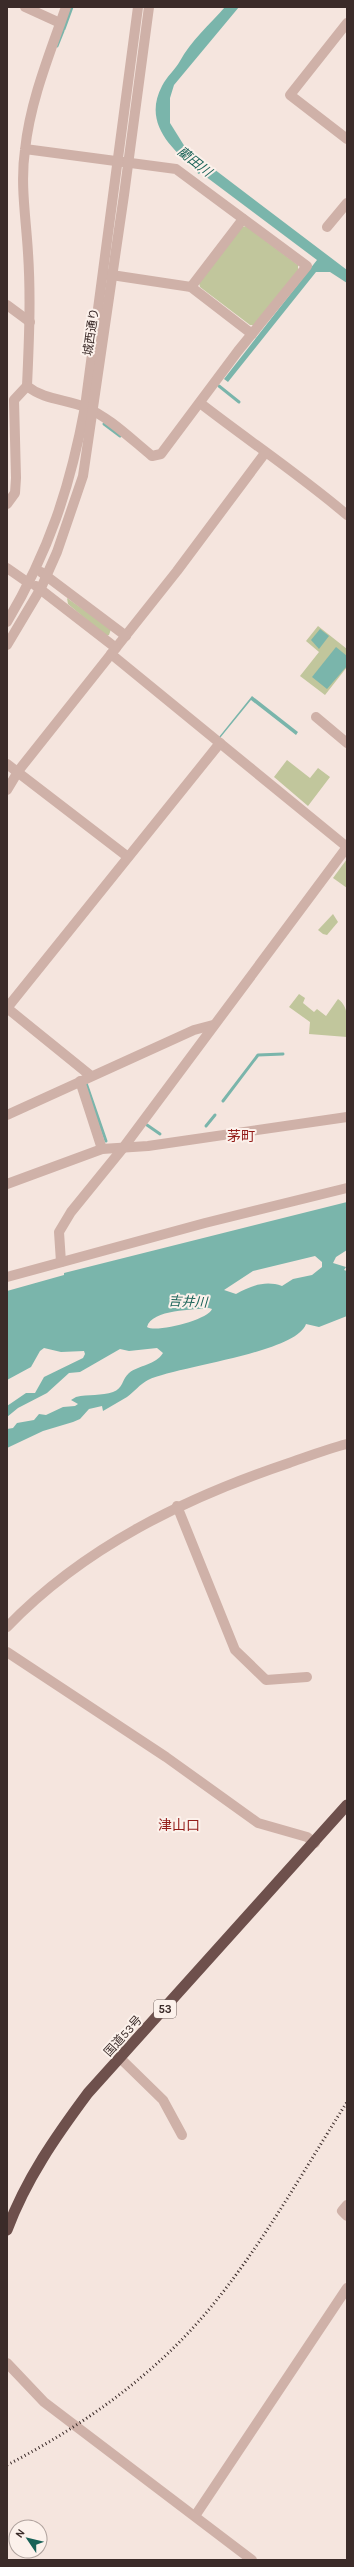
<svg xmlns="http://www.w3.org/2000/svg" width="354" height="2567" font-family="Karla,'Noto Sans JP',sans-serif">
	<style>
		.green { fill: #c1c69c }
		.water { fill: #7ab5ab; fill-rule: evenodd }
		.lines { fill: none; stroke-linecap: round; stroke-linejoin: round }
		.stream { stroke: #7ab5ab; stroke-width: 3 }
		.minor { stroke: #cfb1a8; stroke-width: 10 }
		.tertiary { stroke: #cfb1a8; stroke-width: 10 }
		.trunk { stroke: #6e504c; stroke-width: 11 }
		.rail { stroke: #3b2b29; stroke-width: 3; stroke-dasharray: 1 3; stroke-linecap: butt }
		.labels { text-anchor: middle; stroke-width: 4; stroke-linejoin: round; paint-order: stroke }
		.shield { fill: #fcf1eb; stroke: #756663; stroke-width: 1 }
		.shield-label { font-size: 11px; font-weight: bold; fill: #3b2b29 }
		.street-label { font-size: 12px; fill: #3b2b29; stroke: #fcf1eb }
		.water-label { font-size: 13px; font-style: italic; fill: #196257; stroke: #fcf1eb }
		.quarter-label { font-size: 14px; fill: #931c19; stroke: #fcf1eb }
	</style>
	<rect width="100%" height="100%" fill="#f5e5de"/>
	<g class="green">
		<polygon points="246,226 298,265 298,271 256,325 250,325 200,287 199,283 242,227"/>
		<polygon points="67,598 111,629 109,635 106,636 68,604"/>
		<polygon points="318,626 347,649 347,667 325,695 300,676 319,652 306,641"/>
		<polygon points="287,760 310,778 318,768 330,777 308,806 274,777"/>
		<polygon points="347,859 347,888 333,878"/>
		<polygon points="333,914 338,922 327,935 323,934 318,930"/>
		<path d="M 299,994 L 305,998 L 303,1003 L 314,1012 L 317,1009 L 326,1016 L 338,999 C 350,1007 347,1024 347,1037 L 309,1034 L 310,1022 L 289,1007 Z"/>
	</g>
	<g class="water">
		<path d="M 225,7 L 239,7 L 174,85 L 170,98 L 170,123 L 185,147 L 347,270 L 347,283 L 330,272 L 316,272 L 228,382 L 224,379 L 317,260 L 201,173 L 198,174 L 197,170 C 170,148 143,122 162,86 C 167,76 175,70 180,61 C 190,42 210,24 225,7 Z"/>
		<polygon points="320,629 329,636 319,649 311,640"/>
		<polygon points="336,647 347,656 347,666 327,689 312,677"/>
		<polygon points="252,696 298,732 296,735 251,700 220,738 219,737"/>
		<path d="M 347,1202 L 347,1250 L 336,1257 L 333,1263 L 346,1267 L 344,1270 L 347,1271 L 347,1316 L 319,1327 L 306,1324 C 296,1353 178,1366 148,1380 C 140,1384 134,1392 127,1397 C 119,1402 111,1406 103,1411 L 102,1406 L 89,1409 L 80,1419 L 73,1422 L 43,1431 L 7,1448 L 7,1429 L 13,1428 L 17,1423 L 34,1420 L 39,1414 L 46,1415 L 63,1407 L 75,1406 L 78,1404 L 71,1400 L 76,1397 C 88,1394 102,1396 113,1392 C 123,1389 122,1379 129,1373 C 139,1365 156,1365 163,1353 L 157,1348 L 129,1351 L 120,1349 L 80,1372 L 69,1373 L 47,1393 L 18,1408 L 7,1417 L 7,1406 L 26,1393 L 35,1393 L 44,1377 L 83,1358 L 85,1354 L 84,1351 L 61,1352 L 44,1348 L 40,1351 L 31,1367 L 7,1380 L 7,1291 L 64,1275 L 64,1273 ZM 315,1256 L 322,1262 L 322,1267 L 312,1275 L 293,1279 L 282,1286 C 265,1280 251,1286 236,1294 L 224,1290 L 253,1271 ZM 209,1308 L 212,1309 C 208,1320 156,1333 147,1327 C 152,1309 194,1310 209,1308 Z"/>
	</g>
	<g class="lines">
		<g class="stream">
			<polyline points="64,29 72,7"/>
			<polyline points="57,46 63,31"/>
			<polyline points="219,386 239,402"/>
			<polyline points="104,424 120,436"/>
			<polyline points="86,1083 106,1141"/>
			<polyline points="223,1101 258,1055 283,1054"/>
			<polyline points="147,1125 160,1134"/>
			<polyline points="206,1126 215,1115"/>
		</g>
		<g class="minor">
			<polyline points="25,7 60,23"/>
			<polyline points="347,23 290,95 347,139"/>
			<path d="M 25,149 L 176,169 L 307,266 L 238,351 L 161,454 L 152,456 C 131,439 109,417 85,407 C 65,399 44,400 27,386 C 29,342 31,297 28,253 C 26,218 20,184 25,150 C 30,101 50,53 66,7"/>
			<polyline points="327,227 347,203"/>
			<polyline points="105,274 191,287 252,334"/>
			<polyline points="191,287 243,219"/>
			<path d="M 200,403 C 249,441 300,475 347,515"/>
			<polyline points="7,504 15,493 16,478 14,400 27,386"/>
			<polyline points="7,568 30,584"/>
			<polyline points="111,654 347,847"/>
			<polyline points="316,717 347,743"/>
			<polyline points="7,764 128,857"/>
			<polyline points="7,790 19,770 177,571 265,453"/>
			<polyline points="7,1008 220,743"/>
			<polyline points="7,1008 91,1076"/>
			<polyline points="80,1081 102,1149"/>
			<polyline points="7,1115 194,1030 213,1025"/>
			<polyline points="7,1184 102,1149 148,1146 347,1117"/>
			<polyline points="61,1262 59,1232 71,1212 123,1148 347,847"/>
			<polyline points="7,1277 205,1223 347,1188"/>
			<polyline points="177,1506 235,1650 266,1680 307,1677"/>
			<path d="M 7,1627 C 84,1547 185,1498 289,1463 C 309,1456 327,1449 347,1444"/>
			<polyline points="7,1652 166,1757 258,1823 307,1837 315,1843"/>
			<polyline points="121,2059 163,2100 182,2135"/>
			<polyline points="347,2205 342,2211 347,2216"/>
			<polyline points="7,2363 44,2402 252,2560"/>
			<polyline points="195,2516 347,2288"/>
		</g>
		<g class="tertiary">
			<polyline points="7,305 30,322"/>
			<polyline points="41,572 126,636"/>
			<polyline points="36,586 116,648"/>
			<path d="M 7,622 C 49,551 70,488 85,407 L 138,7"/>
			<polyline points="7,645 41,588 57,552 83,476 124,195 149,7"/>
		</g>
		<path class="trunk" d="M 7,2230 C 26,2179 56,2136 88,2093 L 347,1805"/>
		<path class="rail" d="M 7,2465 C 81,2427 152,2377 206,2313 C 260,2249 302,2173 347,2102"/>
	</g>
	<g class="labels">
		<rect class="shield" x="154" y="2000" width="22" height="18" rx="3"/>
		<g class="shield-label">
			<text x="165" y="2013">53</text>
		</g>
		<g class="street-label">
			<text transform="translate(91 332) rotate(-82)" y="4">城西通り</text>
			<text transform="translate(123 2036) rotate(-48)" y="4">国道53号</text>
		</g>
		<g class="water-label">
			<text transform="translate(195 161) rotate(38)" y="5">藺田川</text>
			<text transform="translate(188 1301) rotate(2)" y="5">吉井川</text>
		</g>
		<g class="quarter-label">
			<text x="241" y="1141">茅町</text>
			<text x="179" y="1830">津山口</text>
		</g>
	</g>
	<rect width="354" height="2567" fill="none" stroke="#3b2b29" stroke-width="16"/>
	<g transform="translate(28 2539) rotate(305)"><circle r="19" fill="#fcf1eb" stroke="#afa29d"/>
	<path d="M0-3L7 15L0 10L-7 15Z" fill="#196257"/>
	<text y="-6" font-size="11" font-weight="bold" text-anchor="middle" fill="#3b2b29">N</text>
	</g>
</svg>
